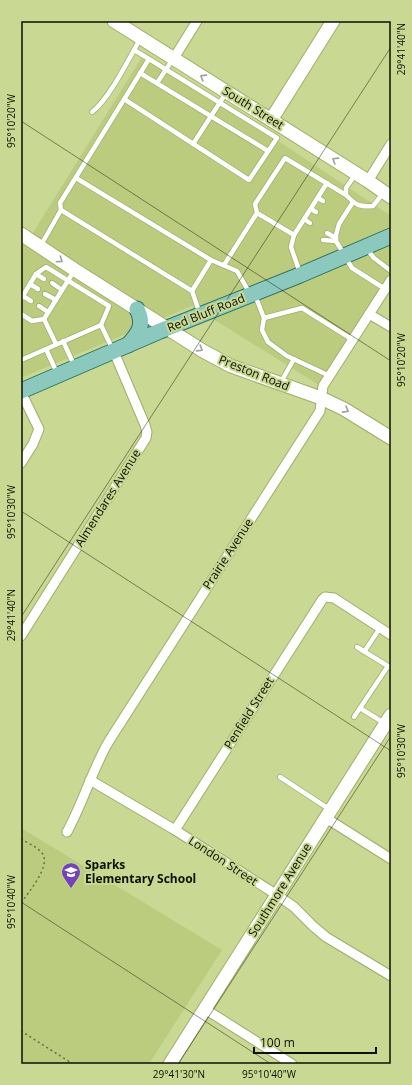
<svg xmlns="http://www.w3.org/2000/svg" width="412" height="1085" font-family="'Open Sans',sans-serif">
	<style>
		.built { fill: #bccc7f }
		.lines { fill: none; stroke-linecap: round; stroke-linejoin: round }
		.lane-casing { stroke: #9fae6a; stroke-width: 6 }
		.street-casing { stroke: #9fae6a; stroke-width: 11 }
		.secondary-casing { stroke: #9fae6a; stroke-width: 15 }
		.primary-casing { stroke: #2c715f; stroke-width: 17 }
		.path { stroke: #646d44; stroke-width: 1.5; stroke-dasharray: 2 3; stroke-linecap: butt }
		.lane { stroke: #fff; stroke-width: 4.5 }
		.street { stroke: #fff; stroke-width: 9 }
		.secondary { stroke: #fff; stroke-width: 13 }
		.primary { stroke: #8bc9be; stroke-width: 15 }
		.oneway { stroke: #9ea099 }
		.ticks { fill: none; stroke: #0d1100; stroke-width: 1; stroke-opacity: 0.45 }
		.labels { text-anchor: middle; stroke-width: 4; stroke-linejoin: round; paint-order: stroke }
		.street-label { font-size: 12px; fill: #0d1100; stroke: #c9d893 }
		.poi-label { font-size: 12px; font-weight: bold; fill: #0d1100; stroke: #c9d893; text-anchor: start }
		.neatline { fill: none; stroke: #0d1100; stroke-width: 1.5 }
		.ticks-label { font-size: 10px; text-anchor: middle; fill: #0d1100 }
	</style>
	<rect width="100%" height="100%" fill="#c9d893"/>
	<g class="built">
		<polygon points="145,52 391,216 391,270 319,385 192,306 21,378 21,242 26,244"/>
		<polygon points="21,828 222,950 149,1064 21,1064"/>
	</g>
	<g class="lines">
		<defs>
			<g id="lane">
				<polyline points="134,50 149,59"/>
				<polyline points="140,73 268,151"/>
				<polyline points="157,83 173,59"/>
				<path d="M 92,112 C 109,99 129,59 140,39"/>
				<polyline points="193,144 226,93"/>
				<path d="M 355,175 L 346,188 L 346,195 C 356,205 358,207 373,206 L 384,192"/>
				<polyline points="76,178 211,260 237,271 249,292"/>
				<polyline points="318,198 323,201"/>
				<polyline points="353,202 339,224 336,235 336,241 352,268 385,289"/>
				<polyline points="311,209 316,212"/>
				<polyline points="61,210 192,291 211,260"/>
				<polyline points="257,213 255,204 285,158 346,195"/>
				<polyline points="304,219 310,223"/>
				<polyline points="327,233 336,238"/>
				<polyline points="294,235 291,247 300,273"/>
				<polyline points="323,240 336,241"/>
				<polyline points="41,245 61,210 60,203 149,59 277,138 249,180 124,99"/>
				<polyline points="367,249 374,258 391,271"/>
				<polyline points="224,265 257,213 294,235 327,183"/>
				<polyline points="36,274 44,279"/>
				<polyline points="52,283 62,290"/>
				<polyline points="30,284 38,289"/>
				<polyline points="192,291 200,314"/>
				<polyline points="45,294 56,300"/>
				<polyline points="255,295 264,318 262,330 268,342 287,356 330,376"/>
				<polyline points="23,296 31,301"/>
				<polyline points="21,299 36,274 46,267 109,306 101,325 112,348"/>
				<polyline points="39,306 48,312"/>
				<polyline points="21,314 32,321 44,319"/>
				<polyline points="264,318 302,308 353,340"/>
				<polyline points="63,341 74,365"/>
				<polyline points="56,344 44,319 74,271"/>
				<polyline points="46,349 57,373"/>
				<polyline points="21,360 101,325"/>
				<polyline points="281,382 294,359"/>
				<polyline points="357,647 391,668"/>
				<polyline points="364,652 380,628"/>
				<polyline points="360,708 384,723"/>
				<polyline points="354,717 388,666"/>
				<polyline points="280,777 329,809"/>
			</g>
			<g id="street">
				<polyline points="174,58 197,21"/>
				<polyline points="368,181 391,144"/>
				<polyline points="369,314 391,327"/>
				<polyline points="21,392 39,429 33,444 21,463"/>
				<polyline points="21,636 146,438 147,432 145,425 114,352"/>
				<polyline points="90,780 175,830 277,895 294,907 313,926 326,937 391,976"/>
				<polyline points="326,818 391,859"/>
				<polyline points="175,830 322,600 325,597 334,598 391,635"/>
				<path d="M 67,832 C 83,803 92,770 109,741 L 320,411 L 323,386 L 391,280"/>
				<polyline points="205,1009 292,1064"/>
			</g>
			<g id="secondary">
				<polyline points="114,21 368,181 391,197"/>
				<polyline points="271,120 333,21"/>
				<polyline points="21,234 75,270 203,351 231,366 321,398 344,409 391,438"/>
				<polyline points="170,1064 391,715"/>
			</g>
			<g id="primary">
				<path d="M 128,345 C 139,333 145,325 137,309"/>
				<polyline points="21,391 160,331 300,275 391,236"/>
			</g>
		</defs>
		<use href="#lane" class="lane-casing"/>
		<use href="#street" class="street-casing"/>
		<use href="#secondary" class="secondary-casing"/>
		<use href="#primary" class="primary-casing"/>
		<g class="path">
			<path d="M 21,839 C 28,843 37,847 42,853 C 52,865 28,893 21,903"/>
			<polyline points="21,1031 73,1064"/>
		</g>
		<use href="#lane" class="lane"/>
		<use href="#street" class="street"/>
		<use href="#secondary" class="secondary"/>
		<use href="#primary" class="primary"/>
	</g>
	<defs><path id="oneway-chevron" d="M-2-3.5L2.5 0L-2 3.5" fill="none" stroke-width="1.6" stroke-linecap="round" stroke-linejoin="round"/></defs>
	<g class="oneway">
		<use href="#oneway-chevron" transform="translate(203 77) rotate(-148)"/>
		<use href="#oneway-chevron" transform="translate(335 160) rotate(-148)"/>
		<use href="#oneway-chevron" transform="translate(60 260) rotate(34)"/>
		<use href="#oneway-chevron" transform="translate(200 349) rotate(32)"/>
		<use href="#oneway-chevron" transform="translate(346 410) rotate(29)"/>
	</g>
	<path class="ticks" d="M 21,121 L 391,361M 21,511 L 391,751M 21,617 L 391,47M 21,902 L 271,1064M 178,1064 L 391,736"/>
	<defs>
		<symbol id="school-pin" viewBox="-11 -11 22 30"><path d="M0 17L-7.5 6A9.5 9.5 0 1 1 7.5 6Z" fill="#7443ba" stroke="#c9d893"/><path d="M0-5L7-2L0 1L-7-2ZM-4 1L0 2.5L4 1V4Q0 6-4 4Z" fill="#fff"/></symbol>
	</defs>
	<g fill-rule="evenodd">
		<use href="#school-pin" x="60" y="861" width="22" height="30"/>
	</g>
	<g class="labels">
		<g class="street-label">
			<text transform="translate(253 108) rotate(32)" y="4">South Street</text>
			<text transform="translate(206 313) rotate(-22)" y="4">Red Bluff Road</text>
			<text transform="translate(254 373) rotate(22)" y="4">Preston Road</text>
			<text transform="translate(108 498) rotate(-58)" y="4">Almendares Avenue</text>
			<text transform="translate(228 554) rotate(-57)" y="4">Prairie Avenue</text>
			<text transform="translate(249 713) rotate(-58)" y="4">Penfield Street</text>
			<text transform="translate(223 861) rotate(33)" y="4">London Street</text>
			<text transform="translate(280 890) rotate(-58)" y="4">Southmore Avenue</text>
		</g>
		<g class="poi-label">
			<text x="85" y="869">Sparks<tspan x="85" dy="14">Elementary School</tspan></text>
		</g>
	</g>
	<rect width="412" height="1085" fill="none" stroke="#c9d893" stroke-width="44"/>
	<path d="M254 1047v6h122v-6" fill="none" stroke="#0d1100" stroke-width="2"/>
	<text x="260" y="1047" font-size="12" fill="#0d1100" stroke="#c9d893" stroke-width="3" paint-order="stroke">100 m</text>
	<rect x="22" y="22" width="368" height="1041" class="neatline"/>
	<g class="ticks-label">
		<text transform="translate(401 49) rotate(-90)" y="4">29°41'40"N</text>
		<text transform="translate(11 121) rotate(-90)" y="4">95°10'20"W</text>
		<text transform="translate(401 360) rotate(-90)" y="4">95°10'20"W</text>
		<text transform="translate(11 512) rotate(-90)" y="4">95°10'30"W</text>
		<text transform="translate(11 615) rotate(-90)" y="4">29°41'40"N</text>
		<text transform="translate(401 751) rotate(-90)" y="4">95°10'30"W</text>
		<text transform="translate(11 902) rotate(-90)" y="4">95°10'40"W</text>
		<text x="179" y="1078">29°41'30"N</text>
		<text x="269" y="1078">95°10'40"W</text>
	</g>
</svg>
